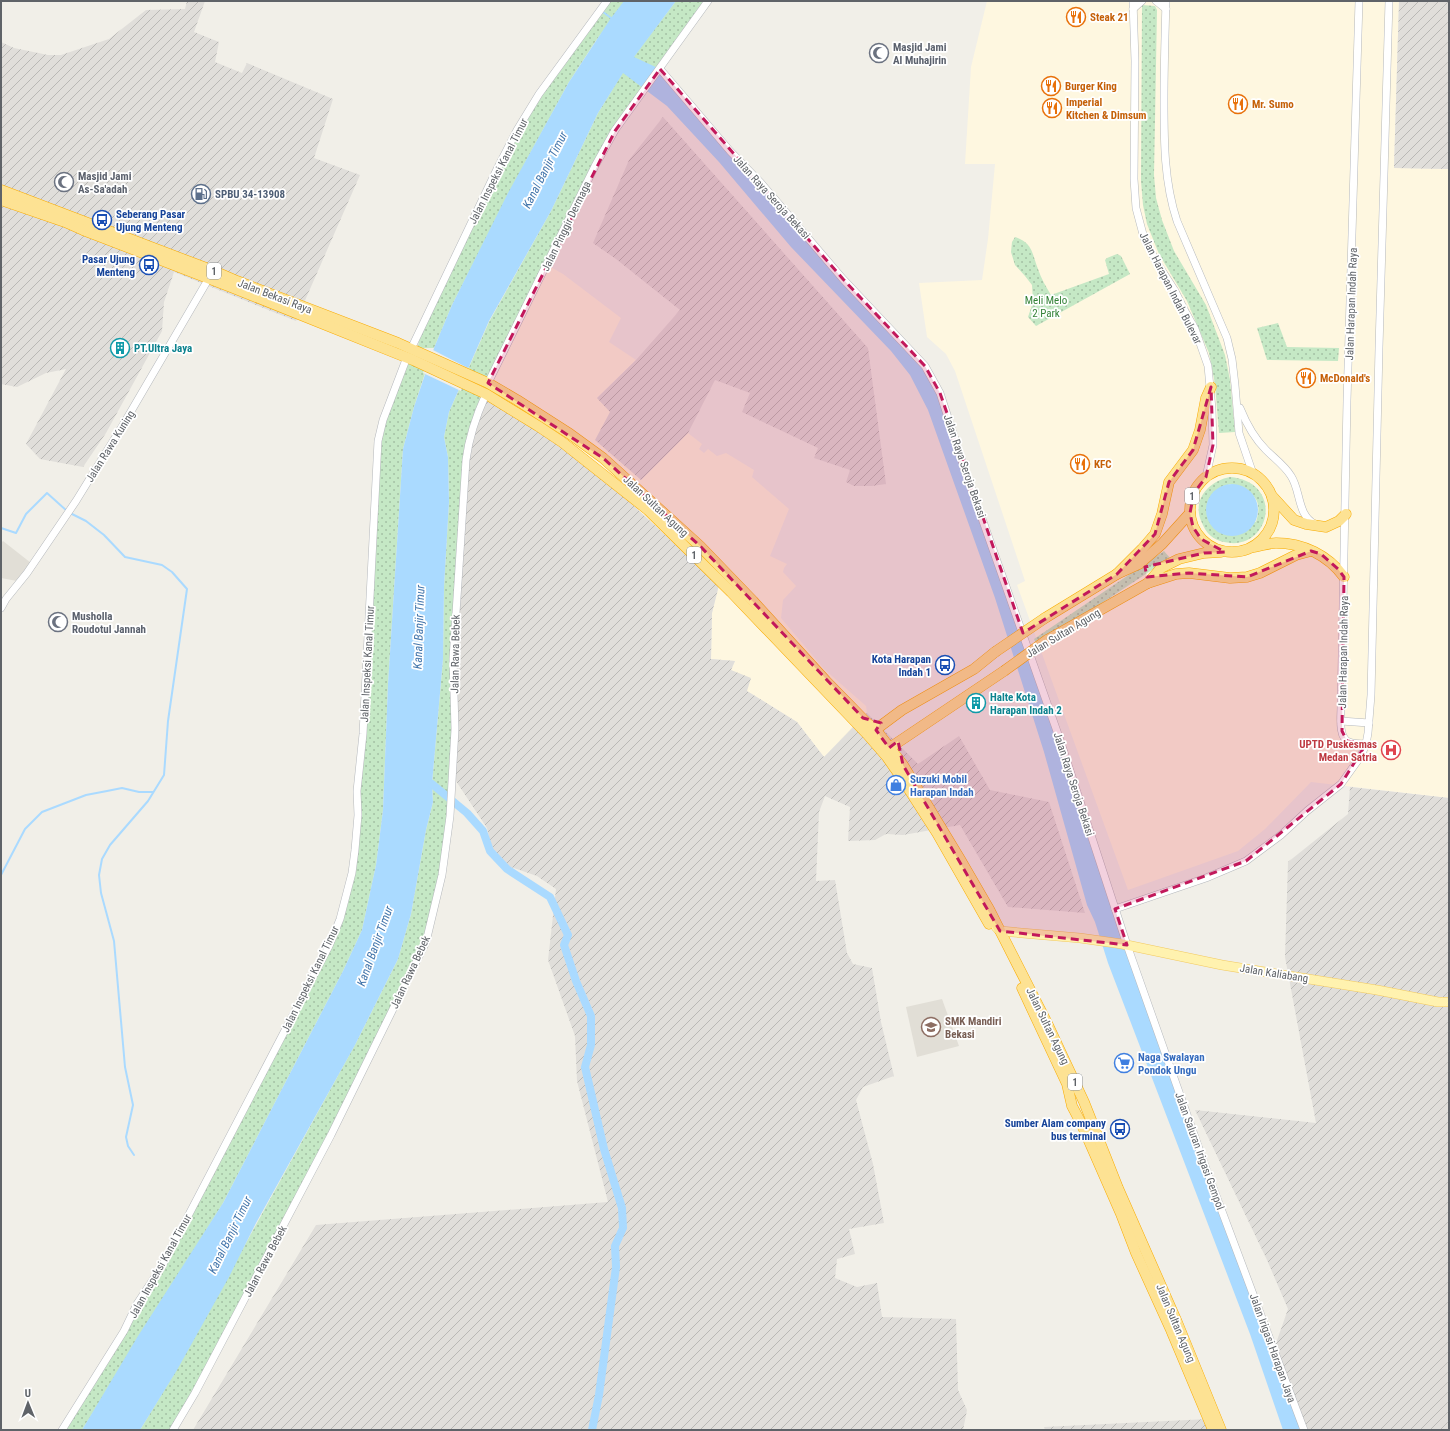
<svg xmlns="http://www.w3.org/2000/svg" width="1450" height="1431" font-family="'Roboto Condensed',sans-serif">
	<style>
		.commercial { fill: #fef7e0 }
		.industrial { fill: url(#industrial-furrows) }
		.education { fill: #e1ded6 }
		.grass { fill: url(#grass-dots); fill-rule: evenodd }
		.water { fill: #aadaff }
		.pier { fill: #f1efe8 }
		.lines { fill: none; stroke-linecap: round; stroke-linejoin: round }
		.stream { stroke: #aadaff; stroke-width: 2 }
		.canal { stroke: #aadaff; stroke-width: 8 }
		.minor-casing { stroke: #b5b8bc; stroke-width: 8 }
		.major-casing { stroke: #f2c960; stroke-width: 10 }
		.highway-casing { stroke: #f9ab00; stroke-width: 11 }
		.minor { stroke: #fff; stroke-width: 7 }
		.major { stroke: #fff2af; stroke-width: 9 }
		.highway { stroke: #fde293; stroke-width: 10 }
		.highway-bridge-casing { stroke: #f9ab00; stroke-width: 11; stroke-linecap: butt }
		.highway-bridge { stroke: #fde293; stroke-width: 10 }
		.marked { fill: #c2185b; fill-opacity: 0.2; stroke: #c2185b; stroke-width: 3; stroke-dasharray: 8 5; stroke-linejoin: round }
		.labels { text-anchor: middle; stroke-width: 3.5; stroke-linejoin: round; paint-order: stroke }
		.shield { fill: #fff; stroke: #8f9295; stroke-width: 1 }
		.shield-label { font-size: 10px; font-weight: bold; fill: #5f6368 }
		.food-label { font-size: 11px; font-weight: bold; fill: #c56008; stroke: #fff; text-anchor: start }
		.worship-label { font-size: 11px; font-weight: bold; fill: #5b616d; stroke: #fff; text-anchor: start }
		.street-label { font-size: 11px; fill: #5f6368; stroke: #fff }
		.service-label { font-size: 11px; font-weight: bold; fill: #4e5e75; stroke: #fff; text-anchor: start }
		.transit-label { font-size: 11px; font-weight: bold; fill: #164399; stroke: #fff; text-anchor: end }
		.park-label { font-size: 11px; fill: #348238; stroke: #fff }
		.culture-label { font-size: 11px; font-weight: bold; fill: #0d838f; stroke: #fff; text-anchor: start }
		.health-label { font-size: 11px; font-weight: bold; fill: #be3a42; stroke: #fff; text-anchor: end }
		.shop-label { font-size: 11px; font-weight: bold; fill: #366cbe; stroke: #fff; text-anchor: start }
		.education-label { font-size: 11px; font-weight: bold; fill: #785e54; stroke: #fff; text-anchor: start }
		.water-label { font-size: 12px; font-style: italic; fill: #4174aa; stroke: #fff }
	</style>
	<defs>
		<pattern id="industrial-furrows" width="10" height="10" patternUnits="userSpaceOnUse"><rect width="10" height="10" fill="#e0deda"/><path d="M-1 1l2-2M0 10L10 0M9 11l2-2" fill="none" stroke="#b9b8b5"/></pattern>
		<pattern id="grass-dots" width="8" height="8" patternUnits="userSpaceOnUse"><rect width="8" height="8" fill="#c5e8c5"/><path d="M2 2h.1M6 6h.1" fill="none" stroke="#a3c0a4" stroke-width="1.8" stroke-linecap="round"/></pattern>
	</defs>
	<rect width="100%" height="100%" fill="#f1efe8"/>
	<g class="commercial">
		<polygon points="987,1 1399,1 1394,168 1449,169 1449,798 1311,782 1265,829 1238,851 1128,890 1017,585 1025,581 955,371 946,354 927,337 919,283 982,280 988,239 995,164 965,164 971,67"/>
		<polygon points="547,265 563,274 621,318 609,342 636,360 597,398 611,412 641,480 688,433 702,444 699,449 704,453 708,449 717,456 726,453 754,470 752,477 789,509 770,556 787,564 784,568 783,572 796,586 783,600 781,618 824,669 866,706 867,713 824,757 797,722 747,691 731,670 735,661 711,659 712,613 719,585 621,494 532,425 486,395 492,374"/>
	</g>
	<g class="industrial">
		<polygon points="187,1 205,1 194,32 219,42 215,62 242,73 247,63 333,99 314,158 360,175 296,321 174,272 164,302 162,331 106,433 83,467 40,459 26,444 66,369 46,373 17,387 1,384 1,42 14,48 48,55 61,55 109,39 146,10 185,9"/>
		<polygon points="1399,1 1449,1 1449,169 1394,168"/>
		<polygon points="663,117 868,348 886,484 872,486 854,486 846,482 850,470 814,458 818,448 742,412 750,393 715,380 688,433 641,480 595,440 610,412 597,398 636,360 680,310 616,259 593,243 629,160"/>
		<polygon points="486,394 532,425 621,494 719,585 712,613 711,659 735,661 731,670 751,678 747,691 797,722 824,757 867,713 918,764 959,736 990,790 1049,802 1085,913 1008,907 960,825 903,835 886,834 875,840 848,841 850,807 825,796 819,812 816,881 835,880 847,953 853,964 872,968 881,1022 894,1076 863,1087 856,1100 873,1164 884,1223 849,1229 855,1254 837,1259 835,1278 857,1287 877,1283 882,1317 956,1319 958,1390 967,1410 963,1430 193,1430 316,1225 608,1202 577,1081 575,1036 548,960 556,889 537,876 494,861 487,828 452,775 453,659 469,440"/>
		<polygon points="1350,787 1449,798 1449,1430 1305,1430 1274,1349 1288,1309 1267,1260 1195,1110 1316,1123 1285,957 1288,862 1348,814"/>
		<polygon points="1208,1419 1213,1430 1045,1430 1044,1427"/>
	</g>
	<g class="education">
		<polygon points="3,541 31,563 17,581 1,578 1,543"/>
		<polygon points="942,999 959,1046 917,1057 906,1007"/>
	</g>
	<g class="grass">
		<polygon points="607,1 625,1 595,42 569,82 527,159 452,305 434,348 418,348 420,331 525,116"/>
		<polygon points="676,1 708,1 620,124 488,383 466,374 489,322 551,211 598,113 628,64"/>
		<polygon points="1142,5 1155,6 1157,10 1154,175 1156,198 1162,220 1174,251 1206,305 1225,355 1230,380 1235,432 1219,433 1215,384 1209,353 1187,301 1159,254 1147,224 1143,205 1141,181"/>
		<path d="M 1015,237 C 1033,243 1032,254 1038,269 C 1041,278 1046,287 1051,295 L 1109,274 L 1105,260 L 1107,258 L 1117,254 L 1121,256 L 1130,274 L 1036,326 L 1028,317 L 1033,302 L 1032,285 L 1025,276 L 1015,265 L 1011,252 L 1012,242 Z"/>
		<polygon points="1278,323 1287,347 1339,348 1338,361 1267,360 1257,328"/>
		<polygon points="407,357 427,367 414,407 403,449 388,684 383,810 376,865 362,930 343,971 223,1203 82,1430 61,1430 162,1266 329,946 354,857 378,441"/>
		<polygon points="462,383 486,394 469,440 453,659 450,816 426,942 385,1026 172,1430 140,1430 174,1374 357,1041 398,959 411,914 426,830 433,802 432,784 443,659 444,587 449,502 448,457 444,437 449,412"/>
		<path d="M 1230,477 C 1286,482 1270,553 1224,542 C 1213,540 1206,533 1202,523 C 1191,500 1209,481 1230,477 ZM 1231,484 C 1251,493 1264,496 1256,522 L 1208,502 C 1213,492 1219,487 1231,484 Z"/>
		<polygon points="1164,551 1170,558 1037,646 1034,639"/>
	</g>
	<g class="water">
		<polygon points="624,1 676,1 634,57 660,69 925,366 940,393 1127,945 1304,1430 1283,1430 1250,1334 1108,963 1095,922 1087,905 1044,752 995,598 928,410 910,375 891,351 791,247 719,162 667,106 623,73 598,113 551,211 489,321 449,412 444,437 448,457 449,502 444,587 443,659 432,784 433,802 426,830 411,914 398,959 355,1045 256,1223 229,1277 177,1370 140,1430 82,1430 138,1336 223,1203 343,971 362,930 376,865 383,810 388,684 403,449 414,407 434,348 452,305 508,193 569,82 611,18"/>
		<circle cx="1232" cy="510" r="26"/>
	</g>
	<polygon class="pier" points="431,349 470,369 461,391 423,373"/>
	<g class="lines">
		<g class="stream">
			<polyline points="603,12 611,18"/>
			<polyline points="70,513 86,521 104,535 125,557 162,565 172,572 187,589 168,721 164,775 148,801 110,845 102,859 99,875 101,893 114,941 125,1067 133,1105 126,1137 128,1146 134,1155"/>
			<polyline points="1,528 16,533 26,514 47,493 67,511"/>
			<polyline points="1,875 25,829 42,812 86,795 107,791 122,788 139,792 153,792"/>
		</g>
		<polyline class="canal" points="432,784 467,813 483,831 490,851 507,869 550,897 568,935 564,945 576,981 591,1016 591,1045 585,1067 604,1149 622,1208 623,1228 615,1246 616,1267 599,1395 592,1430"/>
		<defs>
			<g id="minor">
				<polyline points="1133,1 1135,61 1134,179 1136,208 1144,238 1157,263 1175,291 1186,313 1195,329 1208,366 1212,409 1213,445 1206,477"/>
				<polyline points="1156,1 1166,9"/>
				<path d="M 1166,1 C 1165,34 1164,67 1164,100 C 1164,141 1164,182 1177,221 L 1227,338 L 1232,359 L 1235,385 L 1239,433 L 1253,474"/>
				<path d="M 1359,1 L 1347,401 L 1341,706 C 1341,716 1338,738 1349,742 C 1354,744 1360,744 1366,744"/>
				<polyline points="1133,9 1142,1"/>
				<polyline points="660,69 730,151 761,183 843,279 925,366 940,393 966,473 1059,737 1127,945 1208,1174 1304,1430"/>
				<polyline points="411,349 498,167 517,130 539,94 607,1"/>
				<polyline points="488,383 595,166 615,130 708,1"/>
				<path d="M 1240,408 C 1246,423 1254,438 1266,450 C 1274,458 1285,466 1291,476 C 1301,491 1297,515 1315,524"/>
				<polyline points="1,608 6,599 27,573 76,501 123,425 209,278"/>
				<polyline points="1341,721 1369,723"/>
				<polyline points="1115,909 1206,878 1246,861 1281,835 1307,811 1341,784 1361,756 1366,744 1368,733 1371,695 1379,348 1389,1"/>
				<polyline points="62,1430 124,1331 137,1304 162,1266 329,946 340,919 352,873 355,850 358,815 357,791 363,734 378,441 383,420 407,357"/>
				<path d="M 173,1430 L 195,1393 L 331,1135 L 426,942 L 442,875 L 450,816 L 455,729 L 453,659 L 466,460 C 469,436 476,416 486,394"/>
			</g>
			<polyline id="major" points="996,927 1000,931 1080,938 1122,944 1222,965 1377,990 1438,1002 1449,1002"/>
			<g id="highway">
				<polyline points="1,190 214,271 237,281 398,343 488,383 517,400 570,434 603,458 700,546 753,601 826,681 866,722 876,730 903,765 960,859 989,909 1048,1025 1084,1102 1118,1188 1177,1322 1221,1430"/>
				<polyline points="1,200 65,222 83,230 231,287 413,360 486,394 538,426 562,442 648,510 731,592 867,734 887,757 903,780 937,833 989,924"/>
				<circle cx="1232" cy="510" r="42"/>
				<polyline points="1272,496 1294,520 1306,524 1326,527 1339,521 1346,514"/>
				<path d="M 1254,547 C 1261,546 1269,543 1276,543 C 1303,543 1328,555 1344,577"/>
				<polyline points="1117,574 1142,549 1155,534 1162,514 1169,482 1193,450 1200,430 1206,398 1211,387"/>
				<polyline points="1148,583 1176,574 1189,573 1230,578 1247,577 1260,573 1296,555 1311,551"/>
				<polyline points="1045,618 1117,574 1139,564 1162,544 1190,513"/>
				<polyline points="1047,640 1148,583 1161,568 1179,559 1204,553 1221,552"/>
				<polyline points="871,733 902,710 974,669 995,652"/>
				<polyline points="885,751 1004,671"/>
				<polyline points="1022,988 1067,1084 1072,1106 1082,1125 1121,1214 1136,1253 1171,1330 1213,1430"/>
			</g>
		</defs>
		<use href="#minor" class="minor-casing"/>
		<use href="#major" class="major-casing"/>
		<use href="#highway" class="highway-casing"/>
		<use href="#minor" class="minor"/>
		<use href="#major" class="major"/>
		<use href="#highway" class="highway"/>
		<defs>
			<g id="highway-bridge">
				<polyline points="995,652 1045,618"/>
				<polyline points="1004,671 1047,640"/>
			</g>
		</defs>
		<use href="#highway-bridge" class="highway-bridge-casing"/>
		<use href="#highway-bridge" class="highway-bridge"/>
	</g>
	<path class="marked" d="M 660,69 L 843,279 L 925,366 L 940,393 L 1023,633 L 1117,574 L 1155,534 L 1169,482 L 1193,450 L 1211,387 L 1213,445 L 1206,477 L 1194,493 L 1190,513 L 1193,527 L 1201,539 L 1225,552 L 1204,553 L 1145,567 L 1147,577 L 1189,573 L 1247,577 L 1311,551 L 1321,554 L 1338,569 L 1344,577 L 1342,731 L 1347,741 L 1366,744 L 1341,784 L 1246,861 L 1115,909 L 1127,945 L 1000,931 L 903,765 L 898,741 L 889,748 L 876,730 L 881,723 L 863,718 L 700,546 L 603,458 L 488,383 L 615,131 Z"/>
	<defs>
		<symbol id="restaurant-ring" viewBox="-11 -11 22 22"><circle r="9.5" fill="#fff" stroke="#e8710a" stroke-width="1.5"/><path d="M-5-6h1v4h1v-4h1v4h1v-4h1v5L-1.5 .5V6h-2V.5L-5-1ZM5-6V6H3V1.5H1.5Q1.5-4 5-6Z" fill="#e8710a"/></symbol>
		<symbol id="mosque-ring" viewBox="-11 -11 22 22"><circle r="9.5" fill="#fff" stroke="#6b7280" stroke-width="1.5"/><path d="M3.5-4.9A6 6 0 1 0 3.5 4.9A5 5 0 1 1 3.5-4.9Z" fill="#6b7280"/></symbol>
		<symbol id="fuel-ring" viewBox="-11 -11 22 22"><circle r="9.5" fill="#fff" stroke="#5c6f8a" stroke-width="1.5"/><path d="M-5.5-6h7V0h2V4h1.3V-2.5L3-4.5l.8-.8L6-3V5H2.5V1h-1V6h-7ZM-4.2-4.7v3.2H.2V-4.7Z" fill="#5c6f8a"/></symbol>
		<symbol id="bus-ring" viewBox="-11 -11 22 22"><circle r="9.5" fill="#fff" stroke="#1a4fb4" stroke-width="1.5"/><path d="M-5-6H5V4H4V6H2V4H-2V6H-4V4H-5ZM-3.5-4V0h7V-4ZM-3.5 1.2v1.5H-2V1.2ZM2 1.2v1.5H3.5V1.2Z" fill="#1a4fb4"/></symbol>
		<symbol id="building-ring" viewBox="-11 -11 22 22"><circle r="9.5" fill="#fff" stroke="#0f9aa8" stroke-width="1.5"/><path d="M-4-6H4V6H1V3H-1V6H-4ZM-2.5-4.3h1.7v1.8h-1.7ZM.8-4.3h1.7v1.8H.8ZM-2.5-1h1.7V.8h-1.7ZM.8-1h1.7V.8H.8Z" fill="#0f9aa8"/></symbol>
		<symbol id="hospital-ring" viewBox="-11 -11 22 22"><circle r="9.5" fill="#fff" stroke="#e0444e" stroke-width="1.5"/><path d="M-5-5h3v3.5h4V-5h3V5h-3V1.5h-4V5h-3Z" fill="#e0444e"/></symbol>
		<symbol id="shop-ring" viewBox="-11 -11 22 22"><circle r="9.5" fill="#fff" stroke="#3f7fe0" stroke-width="1.5"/><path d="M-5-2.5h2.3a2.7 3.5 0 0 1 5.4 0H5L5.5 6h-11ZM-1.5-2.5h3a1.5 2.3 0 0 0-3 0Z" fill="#3f7fe0"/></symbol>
		<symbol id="school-ring" viewBox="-11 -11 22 22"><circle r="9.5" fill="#fff" stroke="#8d6e63" stroke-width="1.5"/><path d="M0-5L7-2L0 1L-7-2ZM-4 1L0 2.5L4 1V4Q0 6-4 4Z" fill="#8d6e63"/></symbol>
		<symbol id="supermarket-ring" viewBox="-11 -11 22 22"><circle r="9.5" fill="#fff" stroke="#3f7fe0" stroke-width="1.5"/><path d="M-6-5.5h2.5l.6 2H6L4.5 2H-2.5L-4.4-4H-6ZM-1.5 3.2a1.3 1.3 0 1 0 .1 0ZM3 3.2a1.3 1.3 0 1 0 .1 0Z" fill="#3f7fe0"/></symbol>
	</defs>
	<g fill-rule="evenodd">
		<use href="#restaurant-ring" x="1065" y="6" width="22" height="22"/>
		<use href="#mosque-ring" x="868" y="42" width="22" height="22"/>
		<use href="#restaurant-ring" x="1040" y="75" width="22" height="22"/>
		<use href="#restaurant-ring" x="1227" y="93" width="22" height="22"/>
		<use href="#restaurant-ring" x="1041" y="97" width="22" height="22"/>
		<use href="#mosque-ring" x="53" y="171" width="22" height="22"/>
		<use href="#fuel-ring" x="190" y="183" width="22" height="22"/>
		<use href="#bus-ring" x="91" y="209" width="22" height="22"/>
		<use href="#bus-ring" x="138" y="254" width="22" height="22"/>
		<use href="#building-ring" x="109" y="337" width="22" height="22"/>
		<use href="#restaurant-ring" x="1295" y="367" width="22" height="22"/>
		<use href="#restaurant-ring" x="1069" y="453" width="22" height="22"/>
		<use href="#mosque-ring" x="47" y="611" width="22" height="22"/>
		<use href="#bus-ring" x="934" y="654" width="22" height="22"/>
		<use href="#building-ring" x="965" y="692" width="22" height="22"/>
		<use href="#hospital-ring" x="1380" y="739" width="22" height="22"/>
		<use href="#shop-ring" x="885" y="774" width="22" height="22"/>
		<use href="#school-ring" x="920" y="1016" width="22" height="22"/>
		<use href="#supermarket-ring" x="1113" y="1052" width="22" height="22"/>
		<use href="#bus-ring" x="1109" y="1118" width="22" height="22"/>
	</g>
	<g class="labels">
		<g class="shield">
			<rect x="207" y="263" width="14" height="16" rx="3"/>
			<rect x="1185" y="488" width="14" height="16" rx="3"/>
			<rect x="687" y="547" width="14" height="16" rx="3"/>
			<rect x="1068" y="1074" width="14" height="16" rx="3"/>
		</g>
		<g class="shield-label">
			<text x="214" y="275">1</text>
			<text x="1192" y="500">1</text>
			<text x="694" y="559">1</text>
			<text x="1075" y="1086">1</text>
		</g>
		<g class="food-label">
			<text x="1090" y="21">Steak 21</text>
			<text x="1065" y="90">Burger King</text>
			<text x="1066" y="106">Imperial<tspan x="1066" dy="13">Kitchen &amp; Dimsum</tspan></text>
			<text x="1252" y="108">Mr. Sumo</text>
			<text x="1320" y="382">McDonald's</text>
			<text x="1094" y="468">KFC</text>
		</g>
		<g class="worship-label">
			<text x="893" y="51">Masjid Jami<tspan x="893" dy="13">Al Muhajirin</tspan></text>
			<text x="78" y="180">Masjid Jami<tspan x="78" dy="13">As-Sa'adah</tspan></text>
			<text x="72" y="620">Musholla<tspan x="72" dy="13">Roudotul Jannah</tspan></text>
		</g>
		<g class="street-label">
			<text transform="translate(498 171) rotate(-63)" y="4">Jalan Inspeksi Kanal Timur</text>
			<text transform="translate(772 197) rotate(48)" y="4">Jalan Raya Seroja Bekasi</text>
			<text transform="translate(566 226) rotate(-64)" y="4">Jalan Pinggir Dermaga</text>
			<text transform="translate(1171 288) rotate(63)" y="4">Jalan Harapan Indah Bulevar</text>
			<text transform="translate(275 296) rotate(21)" y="4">Jalan Bekasi Raya</text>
			<text transform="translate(1351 304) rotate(-88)" y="4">Jalan Harapan Indah Raya</text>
			<text transform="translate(110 446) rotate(-58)" y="4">Jalan Rawa Kuning</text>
			<text transform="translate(965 466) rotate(71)" y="4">Jalan Raya Seroja Bekasi</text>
			<text transform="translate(656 506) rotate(43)" y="4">Jalan Sultan Agung</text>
			<text transform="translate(1063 633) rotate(-31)" y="4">Jalan Sultan Agung</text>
			<text transform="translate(1343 652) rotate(-89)" y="4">Jalan Harapan Indah Raya</text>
			<text transform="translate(455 654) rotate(-89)" y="4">Jalan Rawa Bebek</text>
			<text transform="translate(367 664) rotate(-87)" y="4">Jalan Inspeksi Kanal Timur</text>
			<text transform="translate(1074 784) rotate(72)" y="4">Jalan Raya Seroja Bekasi</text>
			<text transform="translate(410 972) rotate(-65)" y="4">Jalan Rawa Bebek</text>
			<text transform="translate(1274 973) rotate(9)" y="4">Jalan Kaliabang</text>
			<text transform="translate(310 979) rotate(-64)" y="4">Jalan Inspeksi Kanal Timur</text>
			<text transform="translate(1048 1026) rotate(64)" y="4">Jalan Sultan Agung</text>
			<text transform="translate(1200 1151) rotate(70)" y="4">Jalan Saluran Irigasi Gempol</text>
			<text transform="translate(265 1261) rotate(-62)" y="4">Jalan Rawa Bebek</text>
			<text transform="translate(160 1266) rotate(-61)" y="4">Jalan Inspeksi Kanal Timur</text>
			<text transform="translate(1176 1323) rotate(67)" y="4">Jalan Sultan Agung</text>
			<text transform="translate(1273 1348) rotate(70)" y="4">Jalan Irigasi Harapan Jaya</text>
		</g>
		<g class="service-label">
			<text x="215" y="198">SPBU 34-13908</text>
		</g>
		<g class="transit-label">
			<text x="116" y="218" text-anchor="start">Seberang Pasar<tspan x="116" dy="13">Ujung Menteng</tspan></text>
			<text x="135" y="263">Pasar Ujung<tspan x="135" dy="13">Menteng</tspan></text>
			<text x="931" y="663">Kota Harapan<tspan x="931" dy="13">Indah 1</tspan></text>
			<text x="1106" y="1127">Sumber Alam company<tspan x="1106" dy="13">bus terminal</tspan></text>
		</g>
		<g class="park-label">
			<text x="1046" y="304">Meli Melo<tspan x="1046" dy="13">2 Park</tspan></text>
		</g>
		<g class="culture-label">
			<text x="134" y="352">PT.Ultra Jaya</text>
			<text x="990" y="701">Halte Kota<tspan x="990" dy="13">Harapan Indah 2</tspan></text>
		</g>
		<g class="health-label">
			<text x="1377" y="748">UPTD Puskesmas<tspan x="1377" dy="13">Medan Satria</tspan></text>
		</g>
		<g class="shop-label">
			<text x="910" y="783">Suzuki Mobil<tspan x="910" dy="13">Harapan Indah</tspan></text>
			<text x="1138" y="1061">Naga Swalayan<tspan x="1138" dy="13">Pondok Ungu</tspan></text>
		</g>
		<g class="education-label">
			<text x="945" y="1025">SMK Mandiri<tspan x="945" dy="13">Bekasi</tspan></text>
		</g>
		<g class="water-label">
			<text transform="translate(545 170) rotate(-63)" y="4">Kanal Banjir Timur</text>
			<text transform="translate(419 627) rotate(-88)" y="4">Kanal Banjir Timur</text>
			<text transform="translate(375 946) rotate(-70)" y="4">Kanal Banjir Timur</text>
			<text transform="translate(230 1235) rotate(-64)" y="4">Kanal Banjir Timur</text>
		</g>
	</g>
	<rect width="1450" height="1431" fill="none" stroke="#5f6368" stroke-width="4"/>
	<g transform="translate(28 1403) rotate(359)" stroke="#ffffff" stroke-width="3" paint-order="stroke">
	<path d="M0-3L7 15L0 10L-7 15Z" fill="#5f6368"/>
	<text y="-6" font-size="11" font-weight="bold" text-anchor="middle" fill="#5f6368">U</text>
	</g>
</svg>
